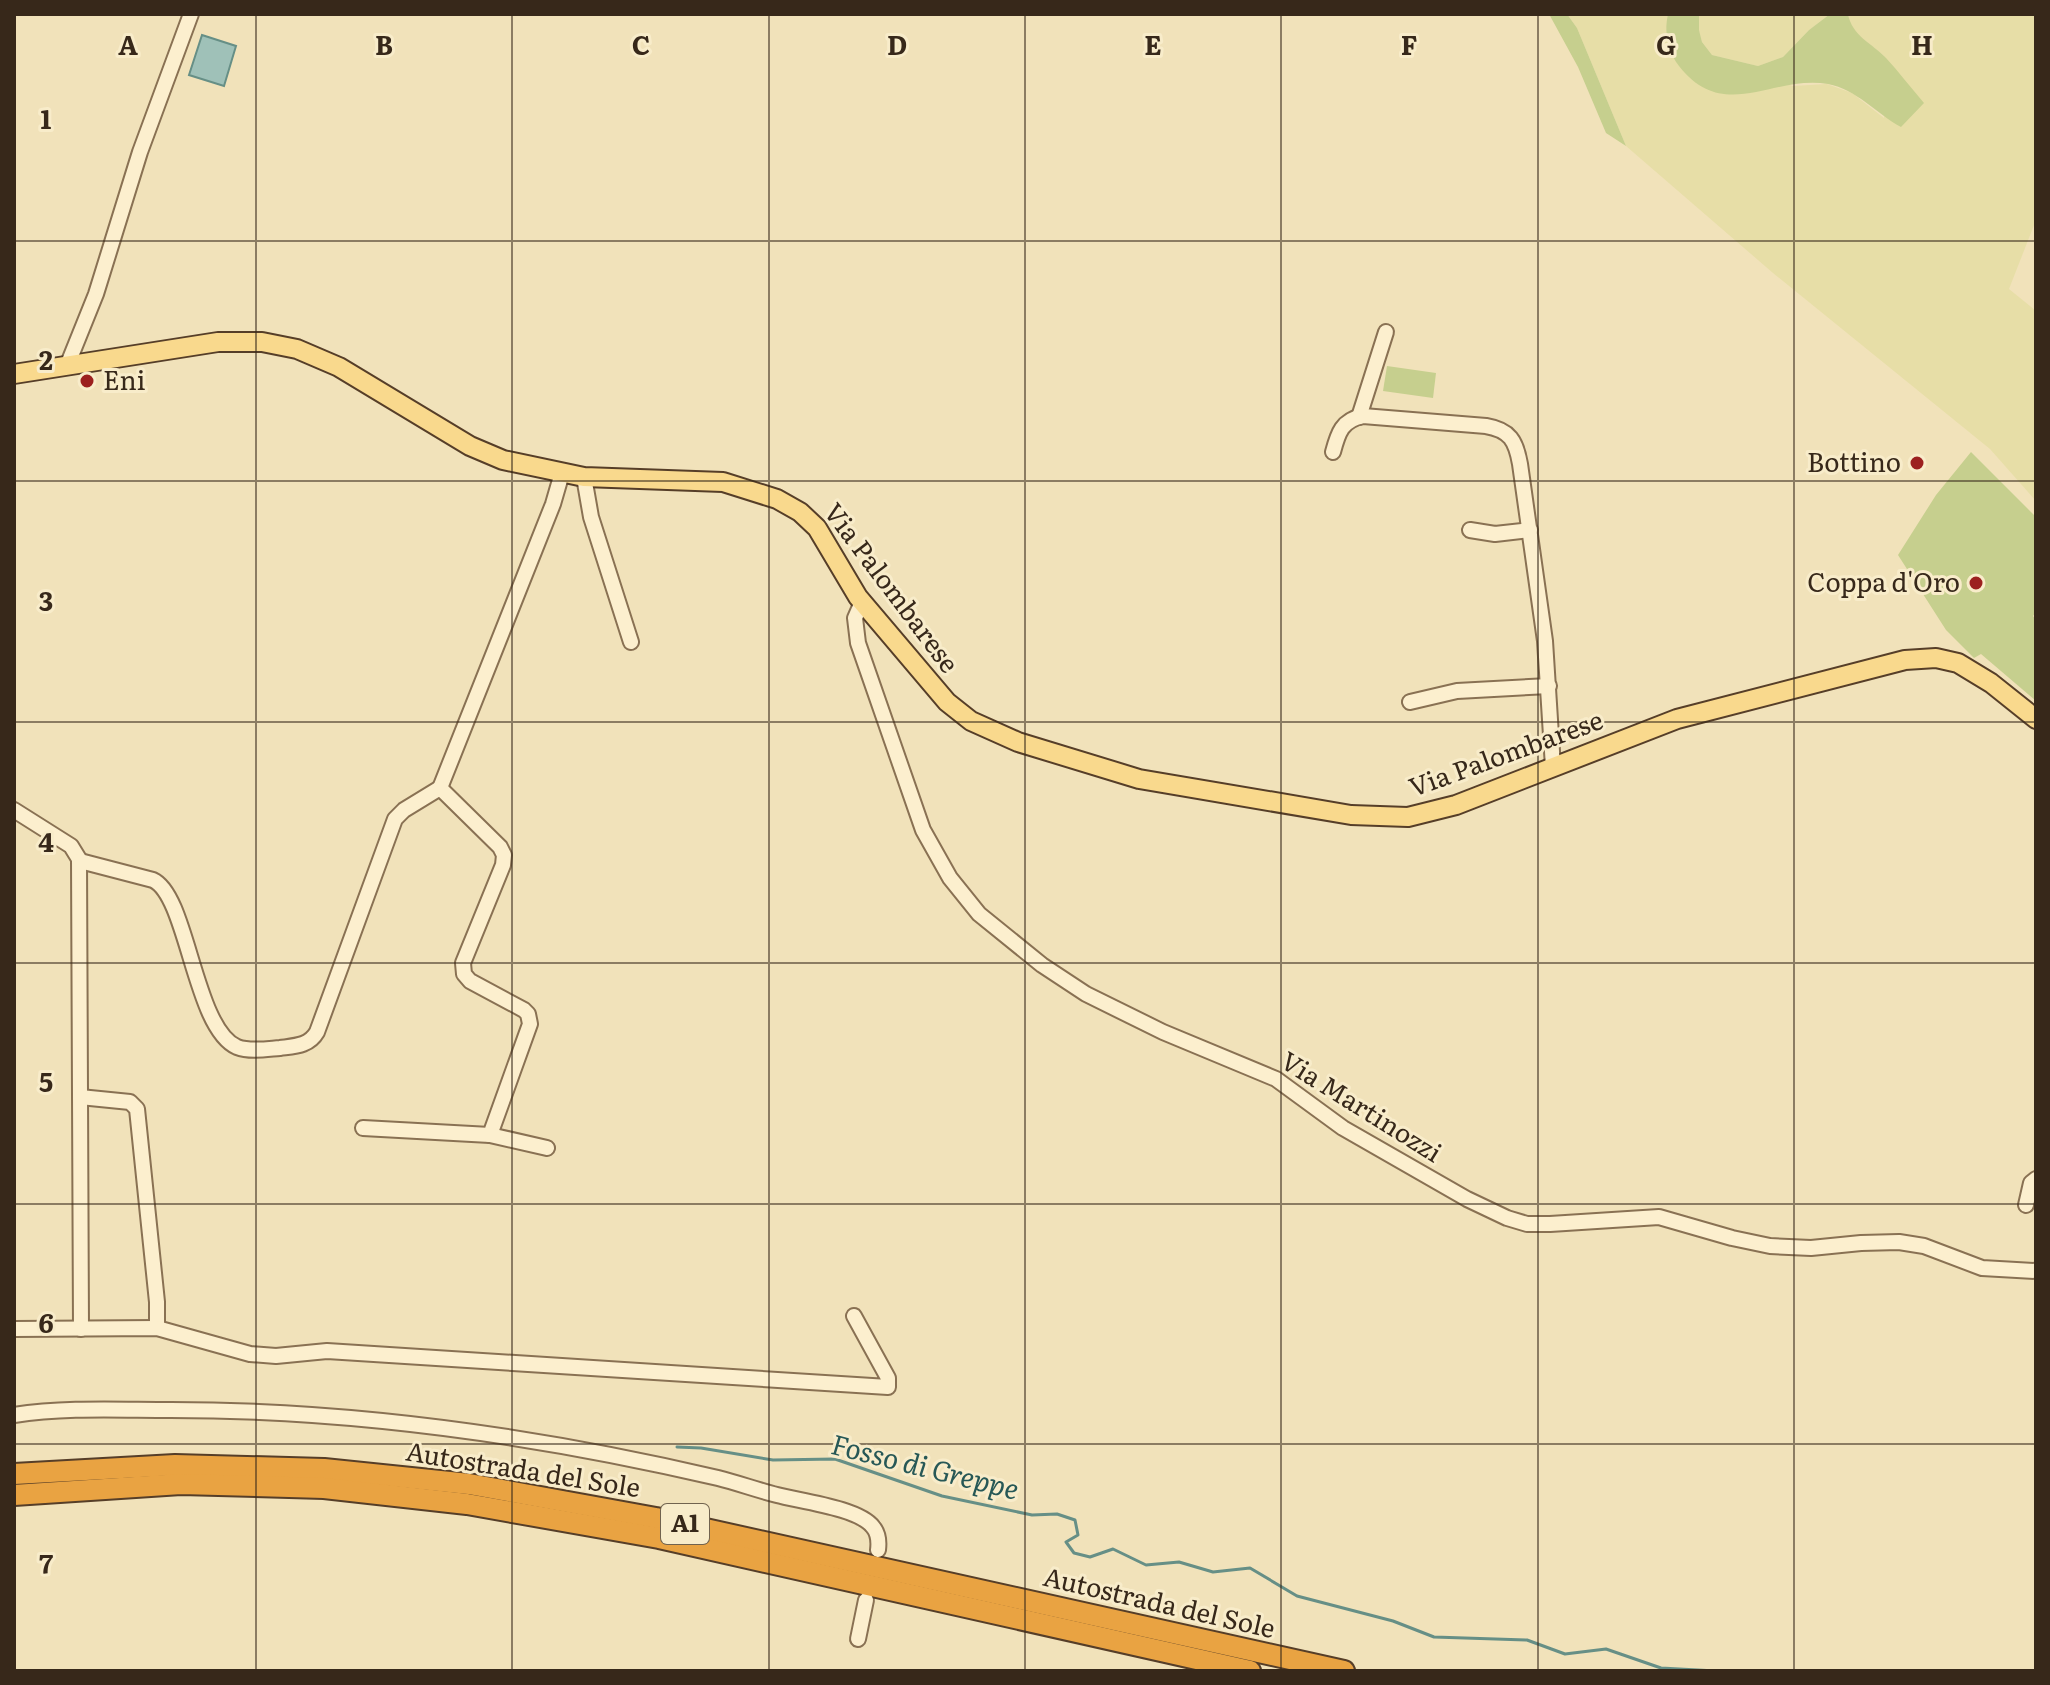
<svg xmlns="http://www.w3.org/2000/svg" width="2050" height="1685" font-family="Literata,serif">
	<style>
		.farmland { fill: #e7dea7 }
		.green { fill: #c6cf8e }
		.water { fill: #9fc1b8; stroke: #668f86; stroke-width: 2 }
		.lines { fill: none; stroke-linecap: round; stroke-linejoin: round }
		.stream { stroke: #668f86; stroke-width: 3 }
		.minor-casing { stroke: #897153; stroke-width: 18 }
		.major-casing { stroke: #563e28; stroke-width: 22 }
		.highway-casing { stroke: #563e28; stroke-width: 24 }
		.minor { stroke: #fcefce; stroke-width: 14 }
		.major { stroke: #f9d98d; stroke-width: 18 }
		.highway { stroke: #e9a342; stroke-width: 20 }
		.grid { fill: none; stroke: #37281a; stroke-width: 2; stroke-opacity: 0.55 }
		.poi-dot { fill: #9c201f; stroke: #f8ecca; stroke-width: 3 }
		.labels { text-anchor: middle; stroke-width: 6; stroke-linejoin: round; paint-order: stroke }
		.shield { fill: #f8ecca; stroke: #71634f; stroke-width: 2 }
		.shield-label { font-size: 24px; font-weight: bold; fill: #37281a }
		.poi-label { font-size: 26px; fill: #37281a; stroke: #f8ecca; text-anchor: end }
		.street-label { font-size: 26px; fill: #37281a; stroke: #f8ecca }
		.water-label { font-size: 28px; font-style: italic; fill: #275856; stroke: #f8ecca }
		.grid-label { font-size: 26px; text-anchor: middle; font-weight: bold; fill: #37281a; stroke: #f8ecca; stroke-width: 6; stroke-linejoin: round; paint-order: stroke }
	</style>
	<rect width="100%" height="100%" fill="#f1e2ba"/>
	<g class="farmland">
		<polygon points="1567,14 1668,14 1666,39 1793,86 1827,84 1852,93 1884,118 1884,56 1855,32 1850,24 1848,14 2036,14 2036,220 2009,289 2036,311 2036,501 1990,449 1773,273 1626,146 1577,28"/>
		<polygon points="1699,14 1830,14 1809,30 1783,57 1758,66 1712,55 1702,42 1699,31"/>
	</g>
	<g class="green">
		<polygon points="1549,14 1567,14 1577,28 1626,146 1606,133 1578,67"/>
		<path d="M 1668,14 L 1699,14 L 1699,30 L 1702,42 L 1712,55 L 1758,66 L 1783,57 L 1809,30 L 1830,14 L 1848,14 C 1852,36 1872,43 1886,58 C 1899,72 1911,88 1924,103 L 1901,127 C 1877,114 1856,89 1828,84 C 1774,74 1724,124 1679,66 C 1667,50 1664,33 1668,14 Z"/>
		<polygon points="1387,366 1436,373 1433,398 1383,391"/>
		<polygon points="1971,452 2036,517 2036,612 2033,616 2036,620 2036,701 1981,654 1974,658 1946,630 1898,555 1936,495"/>
	</g>
	<polygon class="water" points="202,35 236,46 224,86 189,75"/>
	<g class="lines">
		<polyline class="stream" points="677,1447 701,1448 773,1460 835,1459 942,1496 1032,1515 1057,1514 1075,1520 1078,1535 1066,1542 1074,1553 1090,1557 1113,1549 1146,1565 1179,1562 1213,1572 1250,1568 1297,1596 1393,1621 1434,1637 1527,1640 1565,1654 1606,1649 1661,1668 1716,1671"/>
		<defs>
			<g id="minor">
				<polyline points="67,366 96,294 140,152 191,14"/>
				<polyline points="1359,417 1386,332"/>
				<path d="M 1333,452 C 1338,433 1342,420 1363,416 L 1486,426 C 1510,430 1516,441 1520,464 L 1545,641 L 1553,767"/>
				<polyline points="584,477 591,517 631,642"/>
				<polyline points="1470,530 1495,534 1530,530"/>
				<polyline points="862,602 855,618 858,643 923,830 950,878 979,914 1042,965 1086,994 1163,1032 1276,1079 1343,1128 1467,1199 1507,1218 1527,1224 1550,1224 1659,1217 1732,1238 1770,1246 1811,1248 1861,1243 1899,1242 1924,1246 1982,1268 2036,1271"/>
				<polyline points="1410,702 1457,691 1549,686"/>
				<polyline points="440,788 553,504 562,473"/>
				<polyline points="14,810 71,846 79,859 81,1329"/>
				<path d="M 80,861 L 153,880 C 188,896 194,1028 237,1047 C 250,1052 267,1049 280,1048 C 295,1046 309,1046 317,1032 L 395,819 L 404,810 L 440,788 L 500,847 L 504,855 L 503,865 L 463,963 L 464,974 L 470,981 L 524,1010 L 528,1014 L 530,1024 L 490,1135 L 363,1128"/>
				<polyline points="80,1097 130,1102 137,1109 157,1302 157,1328"/>
				<polyline points="490,1135 547,1148"/>
				<polyline points="2026,1205 2031,1183 2036,1179"/>
				<polyline points="14,1329 157,1328 250,1354 276,1356 327,1351 888,1387 888,1378 854,1316"/>
				<path d="M 14,1415 C 66,1407 119,1410 171,1410 C 356,1410 538,1436 718,1478 C 738,1483 757,1490 777,1495 C 799,1501 859,1508 873,1527 C 879,1534 879,1542 878,1550"/>
				<polyline points="858,1639 866,1600"/>
			</g>
			<polyline id="major" points="14,374 218,342 262,342 297,349 339,367 470,446 503,460 584,477 723,482 777,499 800,512 817,528 858,597 947,702 971,721 1018,742 1139,779 1351,815 1408,817 1456,805 1677,719 1905,660 1936,658 1958,663 1991,683 2036,719"/>
			<g id="highway">
				<polyline points="14,1474 175,1465 324,1469 469,1484 656,1518 1344,1671"/>
				<polyline points="14,1495 181,1484 324,1488 467,1504 659,1538 1250,1671"/>
			</g>
		</defs>
		<use href="#minor" class="minor-casing"/>
		<use href="#major" class="major-casing"/>
		<use href="#highway" class="highway-casing"/>
		<use href="#minor" class="minor"/>
		<use href="#major" class="major"/>
		<use href="#highway" class="highway"/>
	</g>
	<path class="grid" d="M 256,14 L 256,1671M 512,14 L 512,1671M 769,14 L 769,1671M 1025,14 L 1025,1671M 1281,14 L 1281,1671M 1538,14 L 1538,1671M 1794,14 L 1794,1671M 14,241 L 2036,241M 14,481 L 2036,481M 14,722 L 2036,722M 14,963 L 2036,963M 14,1204 L 2036,1204M 14,1444 L 2036,1444"/>
	<g class="poi-dot">
		<circle cx="87" cy="381" r="8"/>
		<circle cx="1917" cy="463" r="8"/>
		<circle cx="1976" cy="583" r="8"/>
	</g>
	<g class="labels">
		<rect class="shield" x="661" y="1504" width="48" height="40" rx="6"/>
		<g class="shield-label">
			<text x="685" y="1532">A1</text>
		</g>
		<g class="poi-label">
			<text x="103" y="390" text-anchor="start">Eni</text>
			<text x="1901" y="472">Bottino</text>
			<text x="1960" y="592">Coppa d'Oro</text>
		</g>
		<g class="street-label">
			<text transform="translate(891 588) rotate(53)" y="9">Via Palombarese</text>
			<text transform="translate(1506 754) rotate(-20)" y="9">Via Palombarese</text>
			<text transform="translate(1361 1107) rotate(32)" y="9">Via Martinozzi</text>
			<text transform="translate(523 1470) rotate(9)" y="9">Autostrada del Sole</text>
			<text transform="translate(1159 1603) rotate(13)" y="9">Autostrada del Sole</text>
		</g>
		<g class="water-label">
			<text transform="translate(925 1467) rotate(14)" y="10">Fosso di Greppe</text>
		</g>
	</g>
	<g class="grid-label">
		<text x="128" y="55">A</text>
		<text x="384" y="55">B</text>
		<text x="641" y="55">C</text>
		<text x="897" y="55">D</text>
		<text x="1153" y="55">E</text>
		<text x="1409" y="55">F</text>
		<text x="1666" y="55">G</text>
		<text x="1922" y="55">H</text>
		<text x="46" y="129">1</text>
		<text x="46" y="370">2</text>
		<text x="46" y="611">3</text>
		<text x="46" y="852">4</text>
		<text x="46" y="1092">5</text>
		<text x="46" y="1333">6</text>
		<text x="46" y="1574">7</text>
	</g>
	<rect width="2050" height="1685" fill="none" stroke="#37281a" stroke-width="32"/>
</svg>
